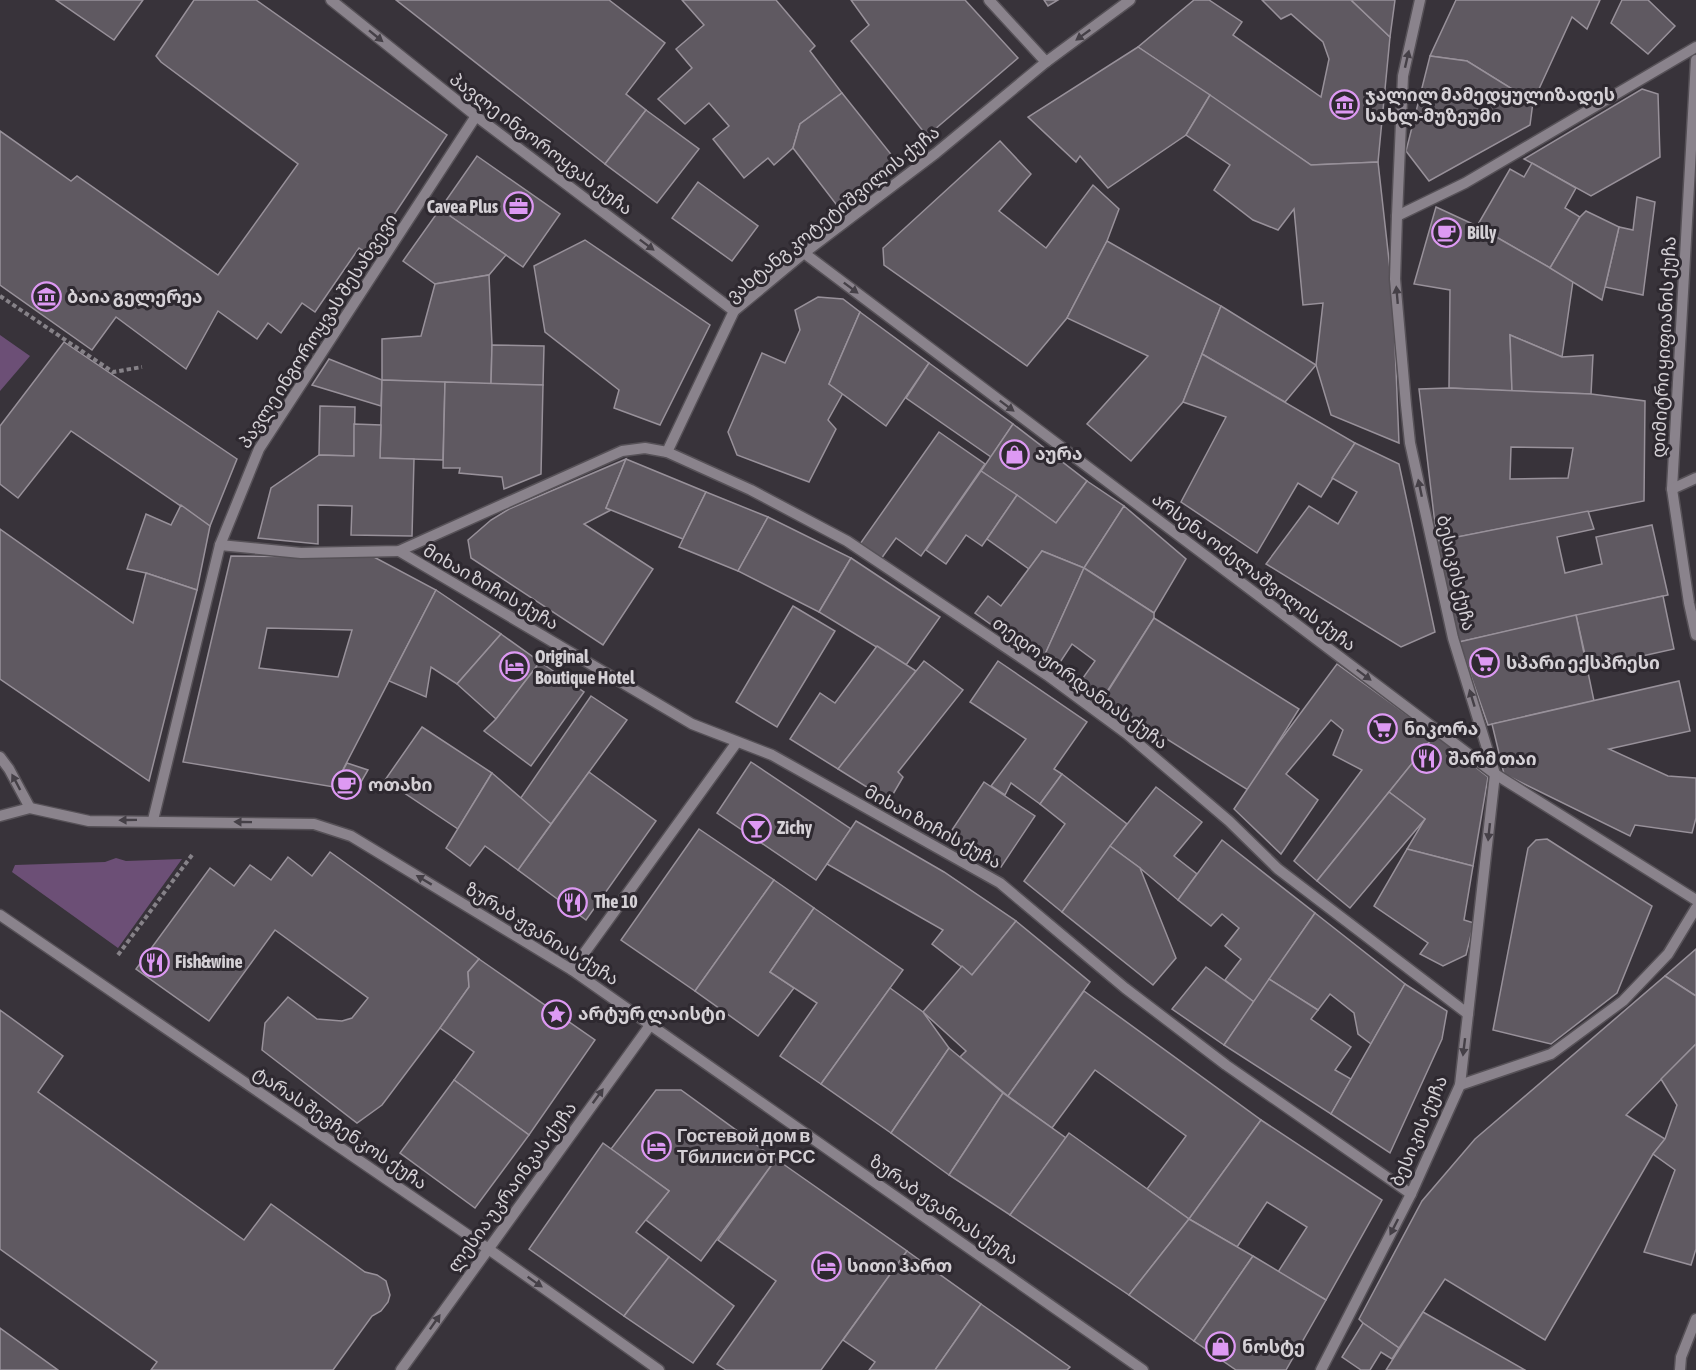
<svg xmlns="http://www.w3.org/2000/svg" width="1696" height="1370" font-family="'Asap Condensed','Noto Sans Georgian',sans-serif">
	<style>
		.green { fill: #6c4f76 }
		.building { fill: #5f5961; stroke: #98919a; stroke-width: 1.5; fill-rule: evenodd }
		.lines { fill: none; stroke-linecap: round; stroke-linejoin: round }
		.minor-casing { stroke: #565157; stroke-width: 13 }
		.path { stroke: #868288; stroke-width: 4; stroke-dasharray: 4.5 3; stroke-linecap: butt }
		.minor { stroke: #8a838c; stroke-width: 10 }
		.oneway { fill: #454047 }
		.labels { text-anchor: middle; stroke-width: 6; stroke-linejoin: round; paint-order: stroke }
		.poi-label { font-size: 18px; font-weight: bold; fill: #d5d1d6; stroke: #2e2930; text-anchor: start }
		.street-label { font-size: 18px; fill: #d5d1d6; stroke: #2e2930 }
	</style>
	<rect width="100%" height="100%" fill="#38333a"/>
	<g class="green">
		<polygon points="0,335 30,356 0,391"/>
		<polygon points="116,858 126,861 182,859 118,948 12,872 15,865 105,862"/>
	</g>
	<g class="building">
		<polygon points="56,0 143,0 114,40"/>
		<polygon points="194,0 256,0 447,135 368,254 359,248 315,312 302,303 281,333 268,323 257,339 218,311 186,369 116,317 92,350 0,285 0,131 71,181 77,176 218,275 298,164 161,62 156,56"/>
		<polygon points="396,0 609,0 665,43 626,94 646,110 605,164"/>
		<polygon points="682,0 776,0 815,46 810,51 842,93 800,124 793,148 774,165 768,158 744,178 713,139 729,126 709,103 685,124 658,99 692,68 676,49 704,25"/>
		<polygon points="851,0 965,0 1018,58 927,136 851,41 869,25"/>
		<polygon points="1044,0 1058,0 1048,6"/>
		<polygon points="1194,0 1209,0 1242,22 1233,35 1321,97 1329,59 1323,42 1291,14 1281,19 1262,0 1351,0 1390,37 1378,162 1311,165 1138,47"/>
		<polygon points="1351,0 1395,0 1390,37"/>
		<polygon points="1456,0 1600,0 1587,29 1572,17 1533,102 1467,61 1430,56"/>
		<polygon points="1622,0 1648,0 1675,26 1648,54 1611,23"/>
		<polygon points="1138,47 1210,95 1186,135 1108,188 1080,156 1076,162 1028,117"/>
		<polygon points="1430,56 1467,61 1533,102 1530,125 1429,181 1406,151"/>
		<polygon points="1642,89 1658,94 1660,157 1591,196 1524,159"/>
		<polygon points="842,93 898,163 839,208 793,148 800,124"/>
		<polygon points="1210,95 1311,165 1378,162 1393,296 1399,443 1331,415 1316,365 1323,303 1303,305 1294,209 1278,230 1253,220 1214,190 1230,165 1186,135"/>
		<polygon points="646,110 699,149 657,203 605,164"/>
		<polygon points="1000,141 1031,174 999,211 1046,248 1093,185 1119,209 1107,241 1067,318 1027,366 884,265 883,248"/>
		<polygon points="477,156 560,214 523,267 440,209"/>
		<polygon points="1532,163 1576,188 1565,208 1580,217 1550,268 1477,226 1510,169 1524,177"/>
		<polygon points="698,182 758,226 732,261 672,218"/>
		<polygon points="1637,197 1655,202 1643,295 1605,287 1619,227 1633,230"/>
		<polygon points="1436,207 1477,226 1573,281 1562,357 1510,335 1512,391 1449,388 1450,290 1414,284"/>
		<polygon points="440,209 506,255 489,275 435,284 403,261"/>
		<polygon points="1586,211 1619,227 1602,300 1550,268 1580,217"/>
		<polygon points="585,240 710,325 660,425 614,408 619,390 545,332 534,266"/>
		<polygon points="1107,241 1221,306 1183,402 1131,461 1087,424 1148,356 1067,318"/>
		<polygon points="489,275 492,345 491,384 382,380 382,339 421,336 435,284"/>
		<polygon points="818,297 843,299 860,312 829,384 843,393 828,420 836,429 809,482 737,455 728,432 762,353 785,363 800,330 795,310"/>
		<polygon points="1221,306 1316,365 1285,402 1202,354"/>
		<polygon points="860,312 929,363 886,426 829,384"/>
		<polygon points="1510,335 1562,357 1593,355 1591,394 1512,391"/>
		<polygon points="64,342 237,459 210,526 71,431 18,498 0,484 0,426"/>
		<polygon points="492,345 544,346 543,385 491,384"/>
		<polygon points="1202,354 1355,443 1321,497 1298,483 1257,553 1181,502 1226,417 1183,402"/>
		<polygon points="329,359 382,380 381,406 312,385"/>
		<polygon points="929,363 1013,424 991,457 906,398"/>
		<polygon points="382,380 445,382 443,460 380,458"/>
		<polygon points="445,382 543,385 541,474 504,489 502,477 459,473 460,468 443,468"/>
		<path d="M 1449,388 L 1591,394 L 1645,401 L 1644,501 L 1437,541 L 1419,389 ZM 1511,447 L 1573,448 L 1568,478 L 1510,479 Z"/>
		<polygon points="320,406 355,407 354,456 319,455"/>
		<polygon points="354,424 381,425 380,458 414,459 412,536 351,535 352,506 318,505 318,544 258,538 271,488 319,455 354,456"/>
		<polygon points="1013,424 1087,481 1056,523 981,471"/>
		<polygon points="939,432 985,464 921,556 896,538 881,559 860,544"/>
		<polygon points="1355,443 1399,464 1435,632 1401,647 1266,564 1309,506 1338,524 1357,492 1332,478"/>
		<polygon points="626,459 606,508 611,510 584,524 653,569 603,645 471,558 468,540 491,520 509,509"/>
		<polygon points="626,459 706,492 683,539 606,508"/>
		<polygon points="981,471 1017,495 982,546 966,535 946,564 926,550"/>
		<polygon points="1087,481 1124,506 1084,568 1042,551 1029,569 987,539 1017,495 1056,523"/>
		<polygon points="706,492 768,517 738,571 679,547"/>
		<polygon points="181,505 210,526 197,590 146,573 127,569 146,514 171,525"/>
		<polygon points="1124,506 1186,559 1154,613 1084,568"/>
		<polygon points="1588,511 1594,529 1557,537 1565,573 1602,564 1596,537 1652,525 1668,595 1459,642 1437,541"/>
		<polygon points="768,517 851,558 819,612 738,571"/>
		<polygon points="0,529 133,623 146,573 197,590 149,781 0,679"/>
		<polygon points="1042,551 1084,568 1042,661 975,613 988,596 1001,606"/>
		<path d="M 231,556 L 374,557 L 436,590 L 334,787 L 183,762 ZM 267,628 L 352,630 L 338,677 L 259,668 Z"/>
		<polygon points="851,558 940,617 906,665 819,612"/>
		<polygon points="1084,568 1154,613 1154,618 1101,701 1078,685 1095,661 1072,644 1055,670 1042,661"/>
		<polygon points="436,590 501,634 457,684 431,667 426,697 389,681"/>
		<polygon points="1663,596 1674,649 1588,668 1576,615"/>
		<polygon points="793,606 835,631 777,727 736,702"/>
		<polygon points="1576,615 1594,701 1488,725 1459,642"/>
		<polygon points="1154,618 1299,709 1248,790 1103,699"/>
		<polygon points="501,634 540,662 496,719 457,684"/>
		<polygon points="877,646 916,671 838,769 790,739 820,693 835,703"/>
		<polygon points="924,661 963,690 898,772 903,777 889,801 838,769"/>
		<polygon points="998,661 1087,722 1054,769 1062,774 1040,804 1011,783 1005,795 991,786 1026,739 970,702"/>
		<polygon points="540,662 584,692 531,766 484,731 496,719"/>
		<polygon points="1337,664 1435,735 1317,881 1294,861 1362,770 1333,755 1343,730 1331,720 1286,774 1318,800 1281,854 1234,809 1277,745"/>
		<polygon points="1679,681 1690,731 1609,749 1668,776 1696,778 1696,818 1692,833 1635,825 1630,836 1504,774 1492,724"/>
		<polygon points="591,696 627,720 551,824 520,799"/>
		<polygon points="422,727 492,773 458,829 385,780"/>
		<polygon points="1435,735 1488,777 1473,866 1407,849 1425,819 1389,792"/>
		<polygon points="751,762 851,829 816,880 717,813"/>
		<polygon points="347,763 368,770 354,794 334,787"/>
		<polygon points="589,772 656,821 586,920 518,870"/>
		<polygon points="492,773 551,824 518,870 485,846 470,866 446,848"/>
		<polygon points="1062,774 1127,824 1062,912 1024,881 1065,824 1040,804"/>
		<polygon points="984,782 1035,816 1001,867 950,833"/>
		<polygon points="1156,787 1202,822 1174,856 1197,874 1178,900 1140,868 1110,846"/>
		<polygon points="1389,792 1425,819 1350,908 1317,881"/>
		<polygon points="856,821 944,872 1016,921 972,975 932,944 943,930 827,864"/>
		<polygon points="699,829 774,880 695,991 621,940"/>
		<polygon points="1547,839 1652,906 1617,993 1551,1044 1493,1030 1528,848 1536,840"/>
		<polygon points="1222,840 1315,913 1254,1002 1225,980 1241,959 1225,946 1239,928 1222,914 1211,926 1178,900"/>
		<polygon points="1110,846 1140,868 1176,958 1153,985 1062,912"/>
		<polygon points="1407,849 1473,866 1464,920 1474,923 1466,955 1443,966 1420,954 1428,943 1374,906"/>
		<polygon points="330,852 479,959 468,972 469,987 440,1028 382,1105 357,1123 262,1050 265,1023 288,997 317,1019 342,1021 352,1018 368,998 275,930 209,1021 136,969 210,868 234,886 250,865 271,880 288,857 312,876"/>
		<polygon points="774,880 814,908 770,972 794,988 758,1036 695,991"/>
		<polygon points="814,908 903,970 821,1084 780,1056 817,1003 770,972"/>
		<polygon points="1315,913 1405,984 1371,1044 1358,1034 1354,1013 1330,994 1318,1010 1269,979"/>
		<polygon points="1016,921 1090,982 1008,1096 960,1057 966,1051 923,1012 962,966 972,975"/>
		<polygon points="1696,949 1696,996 1665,976"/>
		<polygon points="479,959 595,1040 529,1135 454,1080 474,1052 440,1028 469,987 468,972"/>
		<polygon points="1206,967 1254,1002 1224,1045 1172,1009"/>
		<polygon points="1665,976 1696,996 1696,1044 1626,1115 1665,1139 1653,1154 1545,1340 1445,1279 1399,1348 1363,1323 1359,1319 1422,1201 1475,1139"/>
		<polygon points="1269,979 1318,1010 1311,1019 1351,1047 1335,1070 1351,1079 1331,1114 1224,1045"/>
		<polygon points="1405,984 1447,1011 1442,1039 1390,1153 1331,1114"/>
		<polygon points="890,988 923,1012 949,1048 891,1133 821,1084"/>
		<polygon points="1084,991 1261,1120 1189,1219 1147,1189 1186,1136 1095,1070 1052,1128 1008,1096"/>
		<polygon points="0,1010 63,1056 38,1092 244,1240 271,1204 365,1272 377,1275 386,1281 390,1295 388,1302 381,1311 372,1316 333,1370 151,1370 157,1362 0,1249"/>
		<polygon points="1696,1044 1696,1249 1691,1265 1644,1252 1675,1170 1653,1154 1665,1139 1677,1105 1661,1079"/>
		<polygon points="949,1048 1003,1093 949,1175 891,1133"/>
		<polygon points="454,1080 529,1135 475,1208 400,1153"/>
		<polygon points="656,1090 681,1090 776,1159 701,1261 646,1220 669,1191 611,1149"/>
		<polygon points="1003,1093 1066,1138 1010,1215 949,1175"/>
		<polygon points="1261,1120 1382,1200 1326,1300 1278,1272 1307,1227 1267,1202 1237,1247 1189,1219"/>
		<polygon points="1069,1133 1189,1219 1129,1295 1010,1215"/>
		<polygon points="603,1143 669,1191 636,1232 669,1257 624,1316 529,1249"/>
		<polygon points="776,1159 907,1251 821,1370 726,1370 717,1364 776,1281 718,1240"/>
		<polygon points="1189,1219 1253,1256 1194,1341 1129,1295"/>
		<polygon points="907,1251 981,1304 935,1370 869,1370 875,1362 843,1340"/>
		<polygon points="1253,1256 1326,1300 1286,1370 1236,1370 1194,1341"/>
		<polygon points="669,1257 734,1306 693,1363 624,1316"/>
		<polygon points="981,1304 1070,1367 1067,1370 935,1370"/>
		<polygon points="1423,1312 1525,1370 1386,1370"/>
		<polygon points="1363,1323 1399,1348 1392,1359 1381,1352 1370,1370 1361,1370 1342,1357"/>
		<polygon points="0,1328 58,1370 0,1370"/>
	</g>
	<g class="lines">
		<defs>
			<g id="minor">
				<polyline points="331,0 476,116 734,311"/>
				<polyline points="989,0 1046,62"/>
				<polyline points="1696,60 1672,489 1689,603 1696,635"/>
				<polyline points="1397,216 1465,183 1696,47"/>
				<polyline points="804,253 1495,774 1696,900"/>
				<polyline points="667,452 734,311 804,253 936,153 1046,62 1130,0"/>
				<polyline points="1672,489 1696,478"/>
				<polyline points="220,545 301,553 399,551 622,451 645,448 667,452 751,490 847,541 1047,675 1127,734 1229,821 1278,869 1468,1014"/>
				<polyline points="399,551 692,724 772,755 1000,883 1125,988 1226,1065 1411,1194"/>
				<polyline points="0,757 9,769 30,808"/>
				<polyline points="0,816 30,808 89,821 314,824 351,836 572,970 1143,1370"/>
				<polyline points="153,820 220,545 259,449 476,116"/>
				<polyline points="0,915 487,1248 659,1370"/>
				<polyline points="572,970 737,742"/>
				<polyline points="1460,1085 1551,1054 1623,1001 1668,954 1696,908"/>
				<polyline points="401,1370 651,1024"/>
				<polyline points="1321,1370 1411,1194 1460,1085 1495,774 1453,638 1410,443 1406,405 1395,279 1397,216 1403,76 1420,0"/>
				<polyline points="1680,1370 1681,1357 1696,1319"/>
			</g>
		</defs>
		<use href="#minor" class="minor-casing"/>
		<g class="path">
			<polyline points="0,296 113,372 142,367"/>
			<polyline points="118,955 192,855"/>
		</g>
		<use href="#minor" class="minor"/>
	</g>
	<defs><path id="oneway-solid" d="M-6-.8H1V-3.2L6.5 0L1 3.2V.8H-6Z" transform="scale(1.5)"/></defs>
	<g class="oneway">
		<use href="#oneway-solid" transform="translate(1083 35) rotate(144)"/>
		<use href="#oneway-solid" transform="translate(376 36) rotate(39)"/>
		<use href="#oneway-solid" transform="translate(1407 59) rotate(-77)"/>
		<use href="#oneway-solid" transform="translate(647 245) rotate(37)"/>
		<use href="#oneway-solid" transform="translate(851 288) rotate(37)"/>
		<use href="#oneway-solid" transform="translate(1397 295) rotate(-95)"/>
		<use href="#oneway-solid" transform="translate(1007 406) rotate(37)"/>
		<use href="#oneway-solid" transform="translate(1420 488) rotate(-102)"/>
		<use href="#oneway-solid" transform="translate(1364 675) rotate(37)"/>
		<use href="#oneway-solid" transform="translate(1472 698) rotate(-107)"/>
		<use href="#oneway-solid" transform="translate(16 782) rotate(-118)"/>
		<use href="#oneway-solid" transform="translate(128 820) rotate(179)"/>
		<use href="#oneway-solid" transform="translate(243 822) rotate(-179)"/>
		<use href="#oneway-solid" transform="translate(1489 832) rotate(96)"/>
		<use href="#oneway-solid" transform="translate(424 880) rotate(-149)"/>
		<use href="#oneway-solid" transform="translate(1464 1047) rotate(97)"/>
		<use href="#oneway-solid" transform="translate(598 1096) rotate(-54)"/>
		<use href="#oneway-solid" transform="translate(1394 1227) rotate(117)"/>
		<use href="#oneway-solid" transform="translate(535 1282) rotate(35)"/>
		<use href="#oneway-solid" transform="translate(435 1322) rotate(-55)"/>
	</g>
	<defs>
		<symbol id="museum-ring" viewBox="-11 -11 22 22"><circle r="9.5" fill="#2e2930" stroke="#dd99f3" stroke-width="1.5"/><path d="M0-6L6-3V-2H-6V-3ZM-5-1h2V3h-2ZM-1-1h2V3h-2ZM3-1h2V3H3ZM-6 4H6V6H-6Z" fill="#dd99f3"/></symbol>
		<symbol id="office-ring" viewBox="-11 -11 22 22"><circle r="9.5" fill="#2e2930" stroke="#dd99f3" stroke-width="1.5"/><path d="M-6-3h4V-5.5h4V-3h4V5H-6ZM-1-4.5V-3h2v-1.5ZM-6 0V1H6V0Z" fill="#dd99f3"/></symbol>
		<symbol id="cafe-ring" viewBox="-11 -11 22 22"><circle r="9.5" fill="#2e2930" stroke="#dd99f3" stroke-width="1.5"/><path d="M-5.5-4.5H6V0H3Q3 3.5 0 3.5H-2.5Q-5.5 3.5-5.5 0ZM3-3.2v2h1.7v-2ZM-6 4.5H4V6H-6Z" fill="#dd99f3"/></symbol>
		<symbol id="shop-ring" viewBox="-11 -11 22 22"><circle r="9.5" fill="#2e2930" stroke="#dd99f3" stroke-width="1.5"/><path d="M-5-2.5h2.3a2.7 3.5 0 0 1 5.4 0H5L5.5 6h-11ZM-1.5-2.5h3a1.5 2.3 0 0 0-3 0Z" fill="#dd99f3"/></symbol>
		<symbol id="supermarket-ring" viewBox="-11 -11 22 22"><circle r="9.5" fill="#2e2930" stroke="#dd99f3" stroke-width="1.5"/><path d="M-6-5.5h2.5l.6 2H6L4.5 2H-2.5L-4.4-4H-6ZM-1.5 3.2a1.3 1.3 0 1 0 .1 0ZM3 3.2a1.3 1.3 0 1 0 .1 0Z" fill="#dd99f3"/></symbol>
		<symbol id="hotel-ring" viewBox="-11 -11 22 22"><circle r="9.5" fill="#2e2930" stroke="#dd99f3" stroke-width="1.5"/><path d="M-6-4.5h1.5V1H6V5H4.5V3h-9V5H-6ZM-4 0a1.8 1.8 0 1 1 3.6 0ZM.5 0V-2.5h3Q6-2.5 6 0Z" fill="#dd99f3"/></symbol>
		<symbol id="restaurant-ring" viewBox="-11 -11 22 22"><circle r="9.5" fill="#2e2930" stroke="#dd99f3" stroke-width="1.5"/><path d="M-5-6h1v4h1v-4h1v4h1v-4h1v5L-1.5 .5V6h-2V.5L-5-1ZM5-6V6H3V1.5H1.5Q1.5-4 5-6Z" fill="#dd99f3"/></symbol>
		<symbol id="bar-ring" viewBox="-11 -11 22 22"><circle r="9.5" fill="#2e2930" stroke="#dd99f3" stroke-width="1.5"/><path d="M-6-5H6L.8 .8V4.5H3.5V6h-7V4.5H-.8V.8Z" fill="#dd99f3"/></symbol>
		<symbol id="sight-ring" viewBox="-11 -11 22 22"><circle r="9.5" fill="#2e2930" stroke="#dd99f3" stroke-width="1.5"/><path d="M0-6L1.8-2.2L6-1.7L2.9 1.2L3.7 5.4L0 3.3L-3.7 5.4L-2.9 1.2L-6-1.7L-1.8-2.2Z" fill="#dd99f3"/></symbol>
	</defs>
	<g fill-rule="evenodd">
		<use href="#museum-ring" x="1328" y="88" width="33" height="33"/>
		<use href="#office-ring" x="502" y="190" width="33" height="33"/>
		<use href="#cafe-ring" x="1430" y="216" width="33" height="33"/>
		<use href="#museum-ring" x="30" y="280" width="33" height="33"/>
		<use href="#shop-ring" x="998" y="438" width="33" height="33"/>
		<use href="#supermarket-ring" x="1468" y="646" width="33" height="33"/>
		<use href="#hotel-ring" x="498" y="650" width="33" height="33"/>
		<use href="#supermarket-ring" x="1366" y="712" width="33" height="33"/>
		<use href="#restaurant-ring" x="1410" y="742" width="33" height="33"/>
		<use href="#cafe-ring" x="330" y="768" width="33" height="33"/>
		<use href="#bar-ring" x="740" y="812" width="33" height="33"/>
		<use href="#restaurant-ring" x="556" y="886" width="33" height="33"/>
		<use href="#restaurant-ring" x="138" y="946" width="33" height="33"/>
		<use href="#sight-ring" x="540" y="998" width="33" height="33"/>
		<use href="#hotel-ring" x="640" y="1130" width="33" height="33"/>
		<use href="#hotel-ring" x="810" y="1250" width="33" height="33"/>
		<use href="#shop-ring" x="1204" y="1330" width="33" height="33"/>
	</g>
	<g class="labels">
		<g class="poi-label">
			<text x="1365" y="101">ჯალილ მამედყულიზადეს<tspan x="1365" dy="21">სახლ-მუზეუმი</tspan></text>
			<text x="498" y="213" text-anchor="end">Cavea Plus</text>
			<text x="1467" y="239">Billy</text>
			<text x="67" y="303">ბაია გელერეა</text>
			<text x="1035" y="460">აურა</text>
			<text x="535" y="663">Original<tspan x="535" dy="21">Boutique Hotel</tspan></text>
			<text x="1506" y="669">სპარი ექსპრესი</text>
			<text x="1404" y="735">ნიკორა</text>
			<text x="1448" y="765">შარმ თაი</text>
			<text x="368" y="791">ოთახი</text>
			<text x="777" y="834">Zichy</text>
			<text x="594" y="908">The 10</text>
			<text x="175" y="968">Fish&amp;wine</text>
			<text x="578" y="1020">არტურ ლაისტი</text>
			<text x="677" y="1142">Гостевой дом в<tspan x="677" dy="21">Тбилиси от РСС</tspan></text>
			<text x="847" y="1272">სითი ჰართ</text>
			<text x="1242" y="1353">ნოსტე</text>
		</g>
		<g class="street-label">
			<text transform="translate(541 144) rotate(37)" y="6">პავლე ინგოროყვას ქუჩა</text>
			<text transform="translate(833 214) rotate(-39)" y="6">ვახტანგ კოტეტიშვილის ქუჩა</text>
			<text transform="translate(318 331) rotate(-57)" y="6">პავლე ინგოროყვას შესახვევი</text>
			<text transform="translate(1664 347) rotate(-87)" y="6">დიმიტრი ყიფიანის ქუჩა</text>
			<text transform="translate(1254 572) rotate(37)" y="6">არსენა ოძელაშვილის ქუჩა</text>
			<text transform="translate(1456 573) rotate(77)" y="6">ბესიკის ქუჩა</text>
			<text transform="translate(491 587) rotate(30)" y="6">მიხაი ზიჩის ქუჩა</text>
			<text transform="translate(1080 683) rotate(36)" y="6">თედო ჟორდანიას ქუჩა</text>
			<text transform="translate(933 827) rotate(29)" y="6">მიხაი ზიჩის ქუჩა</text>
			<text transform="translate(542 934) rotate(32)" y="6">ზურაბ ჟვანიას ქუჩა</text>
			<text transform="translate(340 1128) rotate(34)" y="6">ტარას შევჩენკოს ქუჩა</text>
			<text transform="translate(1419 1131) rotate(-67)" y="6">ბესიკის ქუჩა</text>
			<text transform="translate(512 1187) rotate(-54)" y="6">ლესია უკრაინკას ქუჩა</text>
			<text transform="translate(944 1210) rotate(35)" y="6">ზურაბ ჟვანიას ქუჩა</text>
		</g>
	</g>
</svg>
